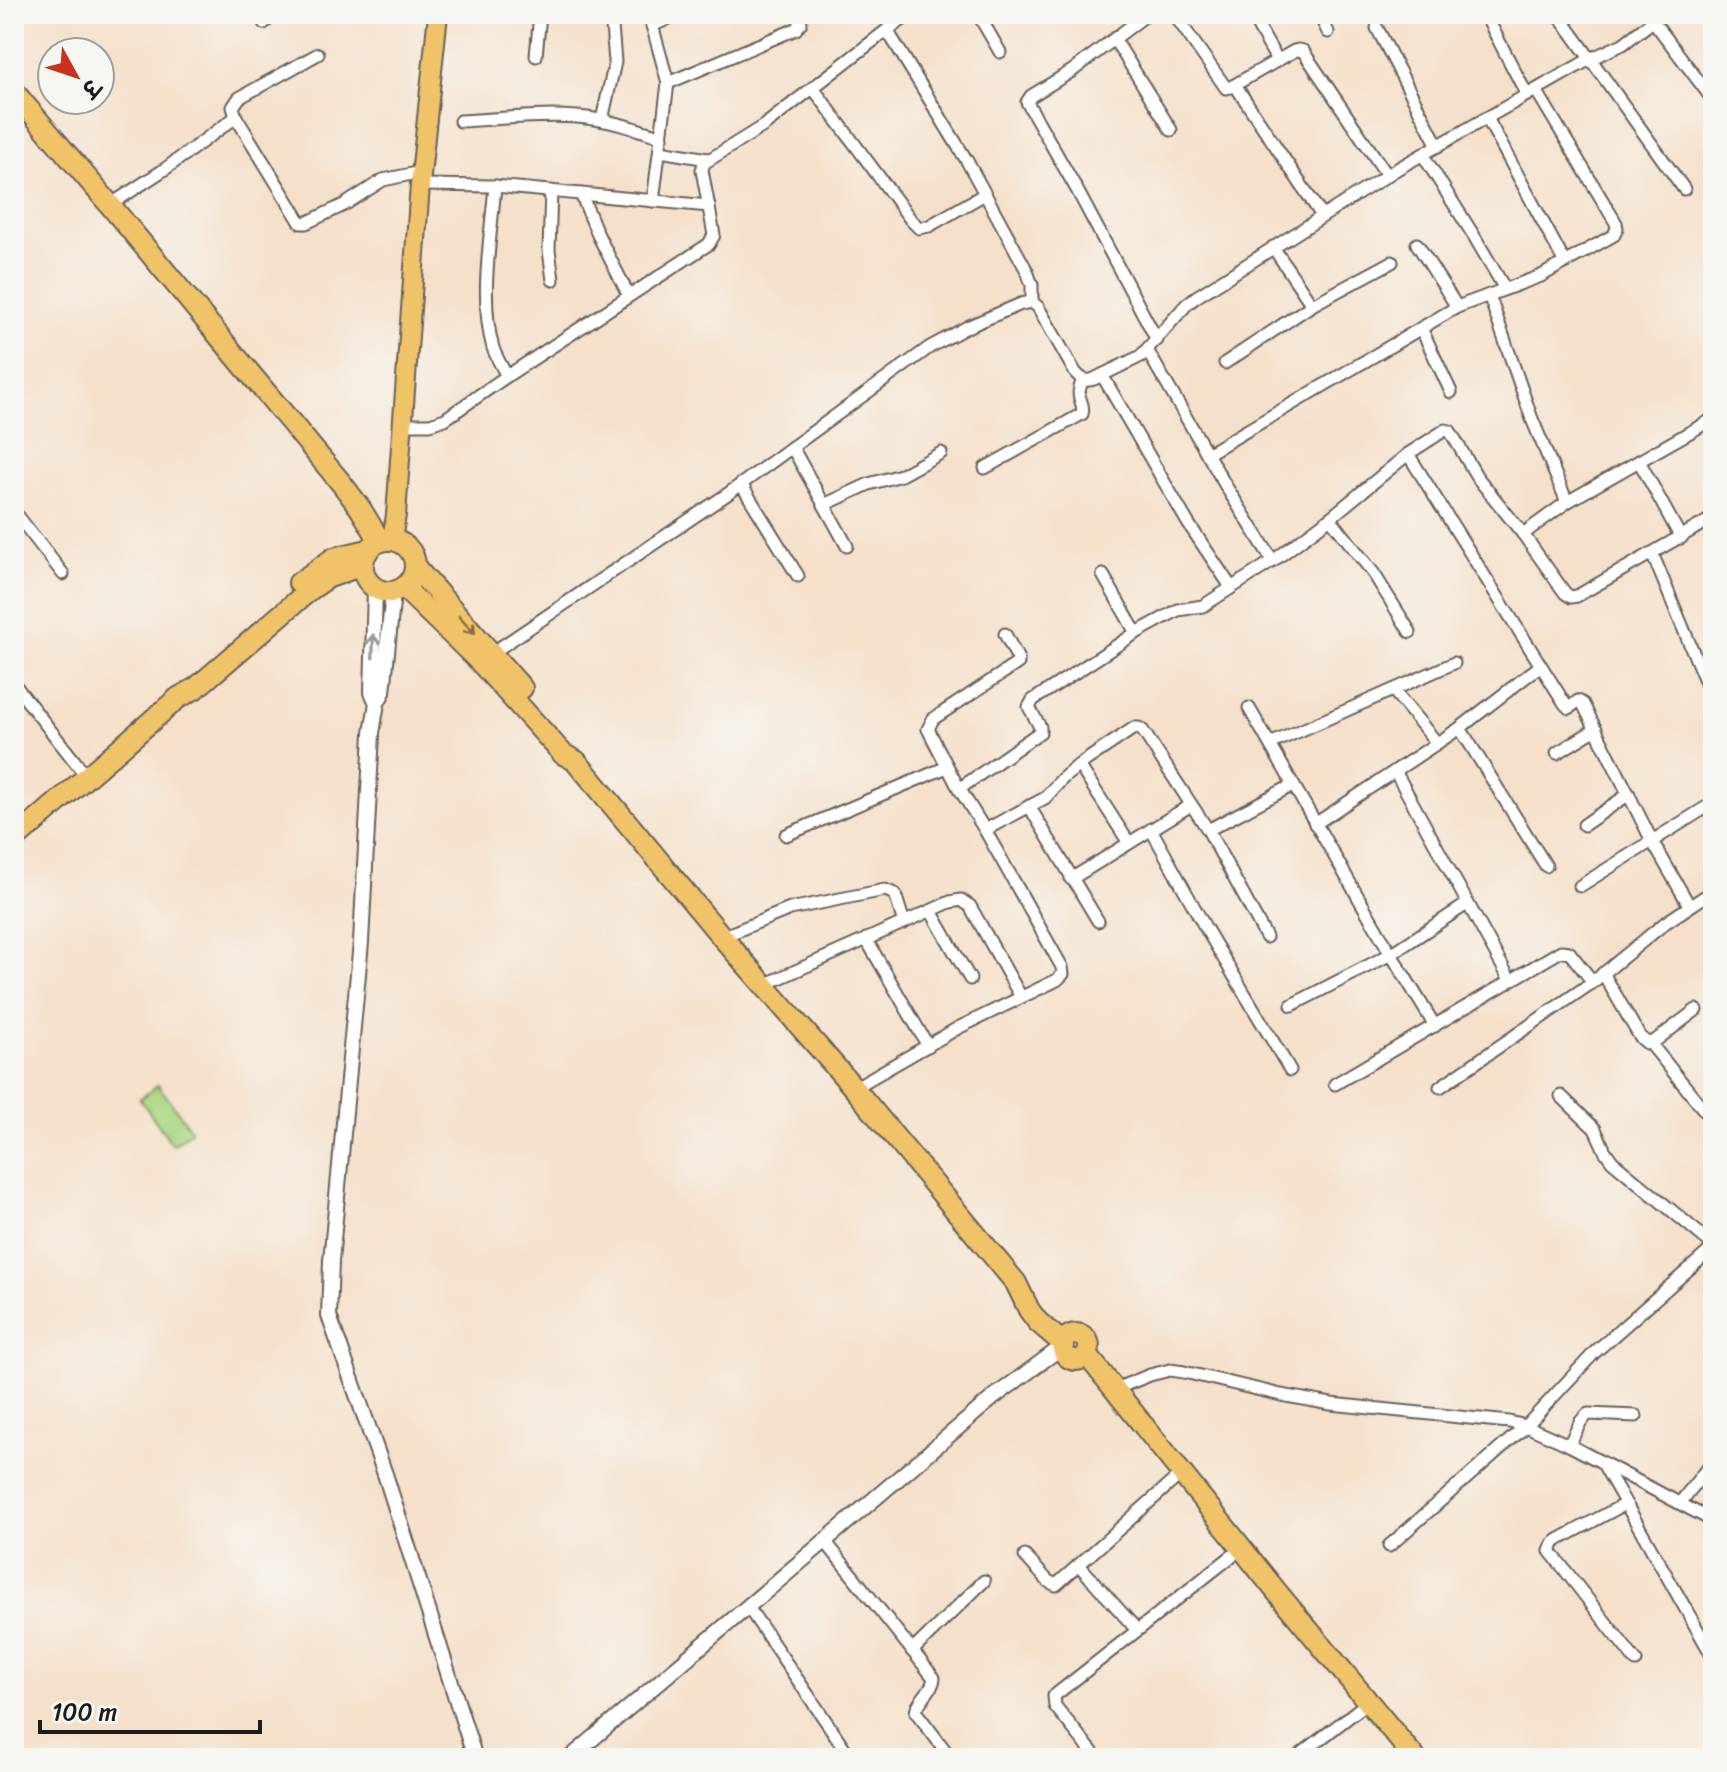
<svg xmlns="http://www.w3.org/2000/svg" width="1727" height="1772" font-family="Sriracha,'Playpen Sans Deva',sans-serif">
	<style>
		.pitch { fill: #aad783; stroke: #637a50; stroke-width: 2 }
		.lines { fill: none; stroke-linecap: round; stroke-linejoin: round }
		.minor-casing { stroke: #686159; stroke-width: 15 }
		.tertiary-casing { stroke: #686159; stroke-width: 18 }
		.primary-casing { stroke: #686159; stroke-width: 22 }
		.trunk-casing { stroke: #686159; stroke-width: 24 }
		.minor { stroke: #fff; stroke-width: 11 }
		.tertiary { stroke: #fff; stroke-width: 14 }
		.primary { stroke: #f1c369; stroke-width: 18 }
		.trunk { stroke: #f1c369; stroke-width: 20 }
		.oneway { stroke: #867042 }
		.oneway2 { stroke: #999 }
	</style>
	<rect width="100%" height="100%" fill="#f6f6f2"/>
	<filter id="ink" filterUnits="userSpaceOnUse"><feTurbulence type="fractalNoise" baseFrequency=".0125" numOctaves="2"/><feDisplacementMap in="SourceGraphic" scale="16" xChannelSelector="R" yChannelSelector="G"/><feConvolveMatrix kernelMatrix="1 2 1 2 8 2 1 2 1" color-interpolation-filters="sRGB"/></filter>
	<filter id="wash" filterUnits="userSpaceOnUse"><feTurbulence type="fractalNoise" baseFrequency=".006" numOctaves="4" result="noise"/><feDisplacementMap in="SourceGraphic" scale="32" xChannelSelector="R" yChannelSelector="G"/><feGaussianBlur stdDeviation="1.8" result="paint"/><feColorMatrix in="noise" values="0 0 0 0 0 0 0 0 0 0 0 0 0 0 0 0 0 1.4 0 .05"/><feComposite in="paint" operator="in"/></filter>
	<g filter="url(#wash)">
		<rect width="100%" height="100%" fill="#f5e0c9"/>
		<polygon class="pitch" points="158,1085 192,1131 173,1145 140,1099"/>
	</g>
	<g filter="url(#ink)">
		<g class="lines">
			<defs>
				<g id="minor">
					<polyline points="649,14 668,83 653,201"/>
					<polyline points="978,14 1000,52"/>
					<polyline points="1070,14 1072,17"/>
					<polyline points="1147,14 1072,71 1031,96 1027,102 1076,188 1157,340"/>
					<polyline points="1174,14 1226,88 1231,87 1294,51 1298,50 1303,51 1387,175"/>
					<polyline points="1251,14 1277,60"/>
					<polyline points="1319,14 1328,32"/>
					<polyline points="1485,14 1527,95"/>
					<polyline points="1558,14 1684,189"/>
					<polyline points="1648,14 1713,100"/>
					<polyline points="264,23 275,14"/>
					<polyline points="652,26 678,14"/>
					<polyline points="1377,28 1438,146"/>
					<polyline points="887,30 967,161 1027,271 1032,285 1032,302"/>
					<polyline points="1115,40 1171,130"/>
					<polyline points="318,54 239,98 233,107 236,117 301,223 306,223 344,205 383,180 421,172"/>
					<polyline points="536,56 540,14"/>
					<polyline points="668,83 796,29 801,23 800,14"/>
					<polyline points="1235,85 1322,216"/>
					<polyline points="813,88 911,220 919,228 929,226 985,194"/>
					<polyline points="1487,118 1565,263"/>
					<polyline points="602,120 615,62 611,14"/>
					<path d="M 460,121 C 499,119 539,114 577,117 C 606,119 634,128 662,137"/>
					<polyline points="660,151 708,159"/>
					<polyline points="1423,155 1474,236 1505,289"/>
					<polyline points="420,185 495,186 709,206"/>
					<path d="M 495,186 C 491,236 479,299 493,348 C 496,357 502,367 507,376"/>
					<polyline points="551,191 549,250 553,280"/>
					<polyline points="581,194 598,235 629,296"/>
					<polyline points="110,205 165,169 236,117"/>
					<polyline points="1417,244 1457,307"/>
					<polyline points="1273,247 1312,305"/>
					<polyline points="1489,295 1532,419 1567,502"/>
					<polyline points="1421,328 1451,392"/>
					<polyline points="1147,350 1227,488 1273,561"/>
					<polyline points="1225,363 1312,305 1392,262"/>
					<polyline points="1102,375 1188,523 1231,587"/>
					<polyline points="401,424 430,424 445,419 507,376 709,244 714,235 702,170 704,163 765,125 887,30 911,14"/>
					<polyline points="792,447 847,546"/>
					<polyline points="1207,454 1457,307 1541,276 1614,235 1617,228 1616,223 1536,90"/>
					<polyline points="1408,454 1565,704 1569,708 1578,701 1583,704 1652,841 1689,905"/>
					<polyline points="1639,461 1681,538"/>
					<path d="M 985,468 L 1082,414 C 1086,401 1073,400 1083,380"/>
					<polyline points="741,484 798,576"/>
					<polyline points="824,505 869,484 901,475 941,453"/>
					<polyline points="14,511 63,574"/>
					<polyline points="1330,518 1374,574 1410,632"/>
					<polyline points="1523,534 1567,502 1713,419"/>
					<polyline points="1652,553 1713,700"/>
					<polyline points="1103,575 1136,633"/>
					<path d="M 492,653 L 729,493 L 930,347 L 967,327 L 1021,304 L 1032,302 L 1038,307 L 1075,372 C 1081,379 1085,382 1094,379 L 1141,356 L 1187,304 L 1196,297 L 1397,169 L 1590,59 L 1623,44 L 1662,14"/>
					<polyline points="14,684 87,777"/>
					<polyline points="1393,690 1437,743"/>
					<polyline points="1249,708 1391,954 1435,1026"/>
					<polyline points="1460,728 1546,866"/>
					<polyline points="1270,744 1454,663"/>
					<polyline points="1557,753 1596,729"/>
					<polyline points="1079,765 1129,843"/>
					<polyline points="1395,771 1510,980"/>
					<polyline points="959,789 1040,732 1040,727 1029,707 1033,700 1136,633 1178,610 1203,606 1273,561 1330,518 1408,454 1445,430 1450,431 1477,477 1523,534 1565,593 1571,597 1577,596 1713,518"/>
					<polyline points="1029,806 1098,921"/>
					<polyline points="1315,824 1460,728 1540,666"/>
					<polyline points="1584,825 1629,794"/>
					<polyline points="1151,829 1205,927 1290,1070"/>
					<polyline points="985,830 1045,798 1063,778 1079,765 1134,728 1139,728 1143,731 1208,830 1266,937"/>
					<polyline points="1208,830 1293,785"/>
					<polyline points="786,835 947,767"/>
					<polyline points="1071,879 1191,805"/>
					<polyline points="1580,886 1713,803"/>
					<polyline points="931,911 970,979"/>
					<polyline points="722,937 790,909 885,890 895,894 904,923"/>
					<polyline points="866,939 928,1046"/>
					<polyline points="1603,973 1640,1037 1647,1043 1655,1041 1696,1010"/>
					<polyline points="764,985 950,902 961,900 970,906 1021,997"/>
					<polyline points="1292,1005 1391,954 1467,904"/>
					<polyline points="1650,1043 1713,1121"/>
					<polyline points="1335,1084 1561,951 1569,952 1593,982"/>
					<polyline points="1440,1087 1593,982 1665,923 1713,891"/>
					<polyline points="854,1088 958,1028 1057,980 1063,974 1062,967 985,830 957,785 928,729 933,719 1018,663 1018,659 1005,634"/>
					<polyline points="1561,1096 1595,1129 1605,1151 1612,1161 1713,1245"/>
					<polyline points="1115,1389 1150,1375 1170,1370 1184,1372 1281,1395 1331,1404 1509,1422 1526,1426 1569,1445 1713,1521"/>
					<polyline points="1569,1445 1581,1421 1588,1414 1636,1416"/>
					<polyline points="1602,1462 1713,1657"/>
					<polyline points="1680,1503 1713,1461"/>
					<polyline points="1625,1504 1558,1540 1553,1544 1550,1551 1636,1661"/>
					<path d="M 825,1541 L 934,1678 C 933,1691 918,1699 916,1712 L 951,1758"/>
					<polyline points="1389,1546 1526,1426 1595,1352 1713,1248"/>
					<polyline points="1025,1556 1048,1581 1056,1585 1181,1474"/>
					<polyline points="1079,1565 1137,1630"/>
					<polyline points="748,1607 851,1758"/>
					<polyline points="912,1651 984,1581"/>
					<polyline points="1097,1758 1055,1706 1054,1696 1242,1548"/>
					<polyline points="1296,1758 1368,1702"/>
				</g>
				<g id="tertiary">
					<polyline points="375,589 372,692 377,703"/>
					<polyline points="393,592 383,692 377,703 372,733 361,942 331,1261 329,1316 385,1474 475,1758"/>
					<polyline points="570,1758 994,1397 1063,1346"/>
				</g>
				<polyline id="primary" points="392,540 396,515 420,185 438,14"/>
				<g id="trunk">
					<polyline points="14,92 110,205 342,484 360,508 380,541"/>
					<circle cx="389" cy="566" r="26"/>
					<polyline points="415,567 522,688"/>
					<polyline points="299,583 334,558 368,550"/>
					<polyline points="404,588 480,662 563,754 576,761 722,937 854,1088 1006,1271 1016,1283 1029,1310 1038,1322 1064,1344"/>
					<polyline points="14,840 178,698 196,688 311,589 327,578 362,565"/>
					<circle cx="1076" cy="1347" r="13"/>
					<polyline points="1087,1355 1276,1591 1415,1758"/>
				</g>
			</defs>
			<use href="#minor" class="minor-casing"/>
			<use href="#tertiary" class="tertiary-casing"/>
			<use href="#primary" class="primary-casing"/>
			<use href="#trunk" class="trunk-casing"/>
			<use href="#minor" class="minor"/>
			<use href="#tertiary" class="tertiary"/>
			<use href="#primary" class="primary"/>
			<use href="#trunk" class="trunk"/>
		</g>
		<defs><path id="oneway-shaft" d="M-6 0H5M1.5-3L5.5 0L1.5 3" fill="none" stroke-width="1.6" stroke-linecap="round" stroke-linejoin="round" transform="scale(2)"/></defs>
		<use class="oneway" href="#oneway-shaft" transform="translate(467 625) rotate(48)"/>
		<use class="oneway2" href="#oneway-shaft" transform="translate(373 646) rotate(-89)"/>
	</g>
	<rect width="1727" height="1772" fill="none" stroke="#f6f6f2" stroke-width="48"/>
	<g transform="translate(76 76) rotate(130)"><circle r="38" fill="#f6f6f2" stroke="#9f9f9c" stroke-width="2"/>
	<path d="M0-6L14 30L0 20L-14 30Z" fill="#c8321e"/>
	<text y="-12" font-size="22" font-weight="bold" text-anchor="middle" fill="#1c1c1c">उ</text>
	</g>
	<path d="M40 1720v12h220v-12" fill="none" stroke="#1c1c1c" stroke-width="4"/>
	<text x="52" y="1720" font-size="24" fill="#1c1c1c" stroke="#f6f6f2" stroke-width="6" paint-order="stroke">100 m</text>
</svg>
